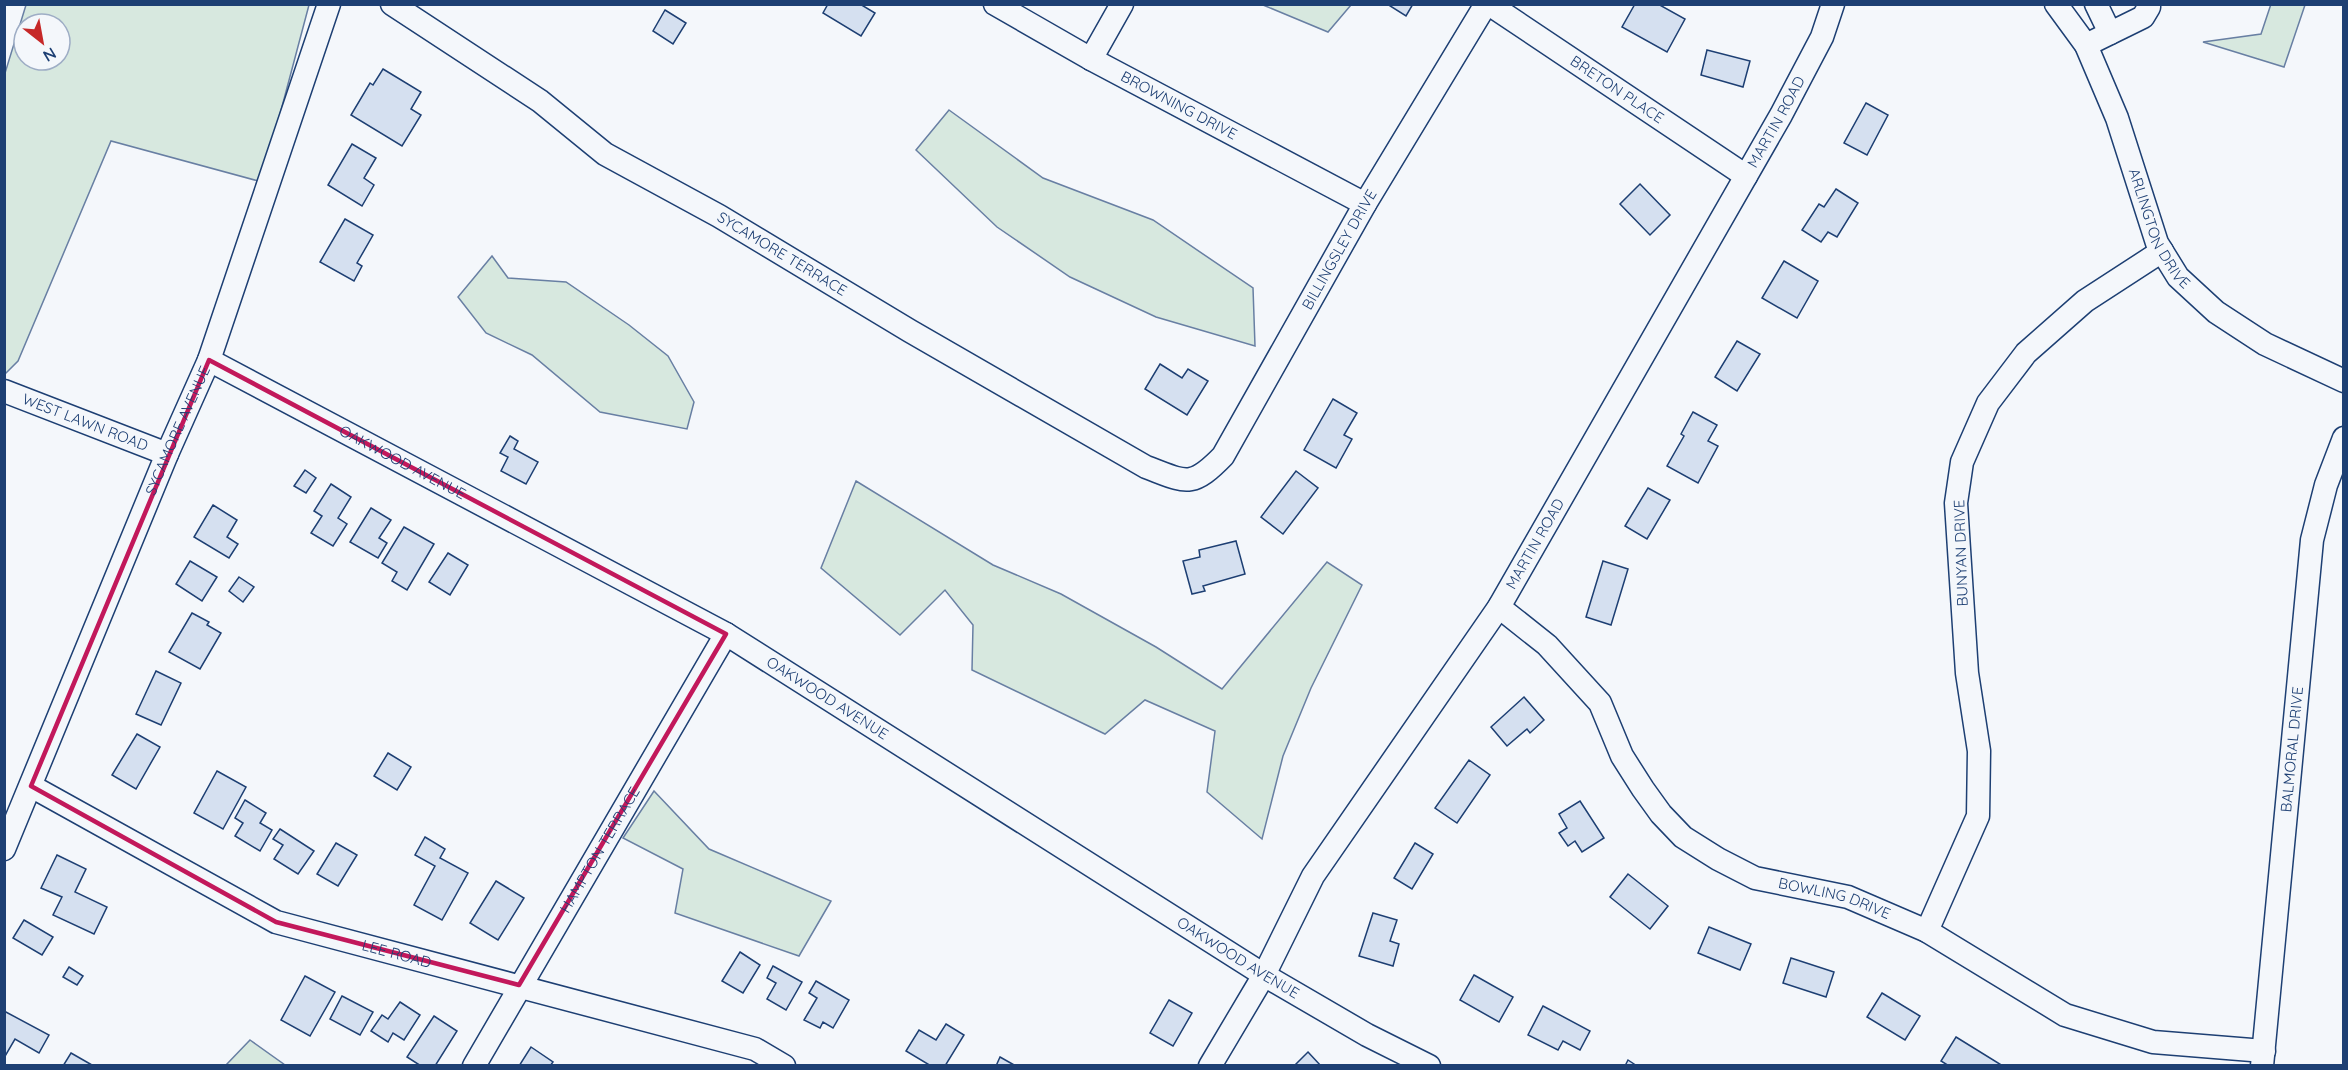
<svg xmlns="http://www.w3.org/2000/svg" width="2348" height="1070" font-family="Quicksand,sans-serif">
	<style>
		.green { fill: #d7e8df; stroke: #687fa3; stroke-width: 1.5; fill-rule: evenodd }
		.building { fill: #d5e0f0; stroke: #1d3f73; stroke-width: 1.5 }
		.lines { fill: none; stroke-linecap: round; stroke-linejoin: round }
		.minor-casing { stroke: #1d3f73; stroke-width: 25 }
		.minor { stroke: #f4f7fb; stroke-width: 22 }
		.marked { fill: none; stroke: #c2185b; stroke-width: 4.5; stroke-linejoin: round }
		.labels { text-anchor: middle; stroke-width: 4.5; stroke-linejoin: round; paint-order: stroke }
		.street-label { font-size: 15px; fill: #1d3f73; stroke: #f4f7fb }
	</style>
	<rect width="100%" height="100%" fill="#f4f7fb"/>
	<g class="green">
		<polygon points="2271,4 2305,5 2284,67 2203,42 2261,34"/>
		<path d="M 26,5 L 309,5 L 262,182 L 111,141 L 18,361 L 4,375 L 5,73 ZM 24,24 L 60,24 L 60,60 L 24,60 Z"/>
		<polygon points="1263,5 1351,4 1351,5 1328,32"/>
		<polygon points="949,110 1043,178 1153,220 1253,288 1255,346 1156,317 1070,277 997,227 916,150"/>
		<polygon points="492,256 508,278 566,282 629,325 668,356 694,402 687,429 600,412 532,355 486,333 458,297"/>
		<polygon points="856,481 993,565 1061,594 1156,647 1222,689 1327,562 1362,585 1311,688 1283,756 1262,839 1207,792 1215,731 1145,700 1105,734 972,670 973,625 945,590 900,635 821,568"/>
		<polygon points="654,791 709,849 831,901 799,956 675,913 683,869 623,838"/>
		<polygon points="250,1040 285,1065 226,1065"/>
	</g>
	<g class="building">
		<polygon points="828,4 860,4 875,13 861,36 823,13"/>
		<polygon points="1387,4 1413,4 1406,16"/>
		<polygon points="1635,4 1658,4 1685,19 1667,52 1622,27"/>
		<polygon points="665,10 686,23 673,44 653,31"/>
		<polygon points="1707,50 1750,61 1743,87 1701,75"/>
		<polygon points="383,69 421,92 411,109 421,115 402,146 351,115 370,83 373,85"/>
		<polygon points="1866,103 1888,115 1867,155 1844,143"/>
		<polygon points="352,144 376,158 364,178 374,185 362,206 328,185"/>
		<polygon points="1640,184 1670,215 1650,235 1620,204"/>
		<polygon points="1836,189 1858,203 1837,237 1828,232 1821,242 1802,230 1819,204 1824,207"/>
		<polygon points="345,219 373,235 357,263 362,266 354,281 320,262"/>
		<polygon points="1784,261 1818,281 1797,318 1762,298"/>
		<polygon points="1737,341 1760,354 1737,391 1715,377"/>
		<polygon points="1160,364 1182,378 1188,369 1208,381 1187,415 1145,389"/>
		<polygon points="1333,399 1357,413 1344,435 1352,439 1336,468 1304,450"/>
		<polygon points="1693,412 1717,425 1708,441 1718,446 1698,483 1667,466 1684,436 1681,434"/>
		<polygon points="510,436 518,441 514,449 538,462 526,484 501,471 508,457 500,453"/>
		<polygon points="305,470 316,478 306,493 294,486"/>
		<polygon points="1296,471 1318,488 1283,534 1261,517"/>
		<polygon points="331,484 351,497 338,518 347,524 333,546 311,533 322,516 314,511"/>
		<polygon points="1648,488 1670,500 1647,539 1625,526"/>
		<polygon points="213,505 237,520 227,537 238,544 229,558 194,537"/>
		<polygon points="371,508 391,520 379,538 387,543 378,558 350,542"/>
		<polygon points="404,527 434,544 407,590 392,581 397,572 382,563"/>
		<polygon points="1236,541 1245,574 1203,586 1205,591 1192,594 1183,561 1200,557 1199,550"/>
		<polygon points="448,553 468,565 450,595 429,582"/>
		<polygon points="190,561 217,577 202,601 176,584"/>
		<polygon points="1603,561 1628,569 1611,625 1586,617"/>
		<polygon points="239,577 254,587 243,602 229,591"/>
		<polygon points="192,613 209,622 207,625 221,633 200,669 169,652"/>
		<polygon points="156,671 181,683 161,725 136,714"/>
		<polygon points="1524,697 1544,720 1530,733 1527,729 1507,746 1491,727"/>
		<polygon points="137,734 160,747 136,789 112,775"/>
		<polygon points="388,753 411,767 397,790 374,776"/>
		<polygon points="1469,760 1490,775 1457,823 1435,808"/>
		<polygon points="217,771 246,787 223,829 194,813"/>
		<polygon points="245,800 266,813 260,823 272,830 260,851 235,836 243,823 235,818"/>
		<polygon points="1580,801 1604,838 1582,852 1575,841 1568,846 1559,833 1567,828 1559,814"/>
		<polygon points="280,829 314,851 298,874 274,859 283,845 273,839"/>
		<polygon points="425,837 445,849 440,858 468,873 442,920 414,905 435,866 415,855"/>
		<polygon points="336,843 357,855 338,886 317,874"/>
		<polygon points="1415,843 1433,854 1412,889 1394,878"/>
		<polygon points="57,855 86,869 75,892 107,907 94,934 53,915 62,897 41,888"/>
		<polygon points="1628,874 1668,906 1650,929 1610,897"/>
		<polygon points="496,881 524,898 498,940 470,923"/>
		<polygon points="1373,913 1397,920 1390,941 1399,944 1393,966 1359,956"/>
		<polygon points="24,920 53,937 42,955 13,938"/>
		<polygon points="1709,927 1751,944 1740,970 1698,953"/>
		<polygon points="740,952 760,965 743,993 722,981"/>
		<polygon points="1791,958 1834,972 1826,997 1783,983"/>
		<polygon points="773,966 802,982 786,1010 767,999 776,983 767,978"/>
		<polygon points="69,967 83,976 77,985 63,977"/>
		<polygon points="1474,975 1513,997 1499,1022 1460,1000"/>
		<polygon points="305,976 335,992 310,1036 281,1020"/>
		<polygon points="816,981 849,1000 833,1028 823,1022 820,1028 804,1020 817,998 809,993"/>
		<polygon points="1882,993 1920,1016 1905,1040 1867,1017"/>
		<polygon points="342,996 373,1012 360,1035 330,1019"/>
		<polygon points="1169,1000 1192,1013 1173,1046 1150,1033"/>
		<polygon points="400,1002 420,1015 404,1040 393,1033 388,1042 371,1031 382,1015 388,1019"/>
		<polygon points="1543,1006 1590,1031 1580,1050 1563,1041 1558,1050 1528,1035"/>
		<polygon points="4,1011 49,1035 39,1053 15,1039 4,1058"/>
		<polygon points="434,1016 457,1031 435,1066 421,1066 407,1057"/>
		<polygon points="946,1024 964,1035 945,1066 931,1066 906,1051 919,1030 936,1040"/>
		<polygon points="1956,1037 2003,1066 1949,1066 1941,1061"/>
		<polygon points="531,1047 553,1062 550,1066 519,1066"/>
		<polygon points="1308,1052 1321,1066 1294,1066"/>
		<polygon points="71,1053 92,1065 92,1066 63,1066"/>
		<polygon points="1000,1057 1016,1066 996,1066"/>
		<polygon points="1628,1060 1637,1066 1625,1066"/>
	</g>
	<g class="lines">
		<defs>
			<g id="minor">
				<path id="s1" d="M 392,4 L 540,101 L 605,154 L 719,216 L 910,331 L 1146,467 C 1186,482 1191,489 1223,456 L 1365,204 L 1486,4"/>
				<path id="s2" d="M 995,4 L 1091,59 L 1365,204"/>
				<path id="s3" d="M 1489,4 L 1746,176"/>
				<path id="s4" d="M 2056,4 L 2086,45 L 2117,118 L 2157,243 L 2178,277 L 2216,312 L 2265,344 L 2344,381"/>
				<polyline points="2096,4 2110,33"/>
				<polyline points="2086,45 2143,17 2149,7 2148,4"/>
				<polyline points="1091,59 1122,4"/>
				<path id="s5" d="M 209,360 L 726,634 L 1264,975 L 1367,1035 L 1429,1066"/>
				<path id="s6" d="M 4,391 L 167,454"/>
				<path id="s7" d="M 1499,607 L 1547,645 L 1600,703 L 1622,756 L 1643,789 L 1661,814 L 1683,837 L 1718,859 L 1755,878 L 1848,897 L 1927,931 L 2065,1015 L 2153,1042 L 2264,1051"/>
				<path id="s8" d="M 31,786 L 276,922 L 755,1049 L 784,1066"/>
				<path id="s9" d="M 4,849 L 167,454 L 209,360 L 329,4"/>
				<polyline points="1927,931 1978,816 1979,751 1967,673 1956,503 1962,462 1988,403 2026,353 2085,301 2162,251"/>
				<path id="s10" d="M 474,1066 L 726,634"/>
				<path id="s11" d="M 1210,1066 L 1264,975 L 1313,876 L 1499,607 L 1781,115 L 1822,37 L 1833,4"/>
				<path id="s12" d="M 2262,1066 L 2312,540 L 2326,485 L 2344,438"/>
			</g>
		</defs>
		<use href="#minor" class="minor-casing"/>
		<use href="#minor" class="minor"/>
	</g>
	<path class="marked" d="M 209,360 L 726,634 L 519,985 L 276,922 L 31,786 Z"/>
	<g class="labels">
		<g class="street-label">
			<text dy="5" stroke="none"><textPath href="#s3" startOffset="154">BRETON PLACE</textPath></text>
			<text dy="5" stroke="none"><textPath href="#s2" startOffset="210">BROWNING DRIVE</textPath></text>
			<text dy="5" stroke="none"><textPath href="#s11" startOffset="1102">MARTIN ROAD</textPath></text>
			<text dy="5" stroke="none"><textPath href="#s4" startOffset="249">ARLINGTON DRIVE</textPath></text>
			<text dy="5" stroke="none"><textPath href="#s1" startOffset="1210">BILLINGSLEY DRIVE</textPath></text>
			<text dy="5" stroke="none"><textPath href="#s1" startOffset="464">SYCAMORE TERRACE</textPath></text>
			<text dy="5" stroke="none"><textPath href="#s6" startOffset="87">WEST LAWN ROAD</textPath></text>
			<text dy="5" stroke="none"><textPath href="#s9" startOffset="453">SYCAMORE AVENUE</textPath></text>
			<text dy="5" stroke="none"><textPath href="#s5" startOffset="219">OAKWOOD AVENUE</textPath></text>
			<text dy="5" stroke="none"><textPath href="#s11" startOffset="616">MARTIN ROAD</textPath></text>
			<text transform="translate(1961 553) rotate(-92)" y="5">BUNYAN DRIVE</text>
			<text dy="5" stroke="none"><textPath href="#s5" startOffset="705">OAKWOOD AVENUE</textPath></text>
			<text dy="5" stroke="none"><textPath href="#s12" startOffset="318">BALMORAL DRIVE</textPath></text>
			<text dy="5" stroke="none"><textPath href="#s10" startOffset="250">HAMPTON TERRACE</textPath></text>
			<text dy="5" stroke="none"><textPath href="#s7" startOffset="464">BOWLING DRIVE</textPath></text>
			<text dy="5" stroke="none"><textPath href="#s8" startOffset="405">LEE ROAD</textPath></text>
			<text dy="5" stroke="none"><textPath href="#s5" startOffset="1191">OAKWOOD AVENUE</textPath></text>
		</g>
	</g>
	<rect width="2348" height="1070" fill="none" stroke="#1d3f73" stroke-width="12"/>
	<g transform="translate(42 42) rotate(149)"><circle r="28" fill="#f4f7fb" stroke="#9eadc5" stroke-width="1.5"/>
	<path d="M0-4.5L10 22L0 15L-10 22Z" fill="#c62828"/>
	<text y="-9" font-size="16" font-weight="bold" text-anchor="middle" fill="#1d3f73">N</text>
	</g>
</svg>
